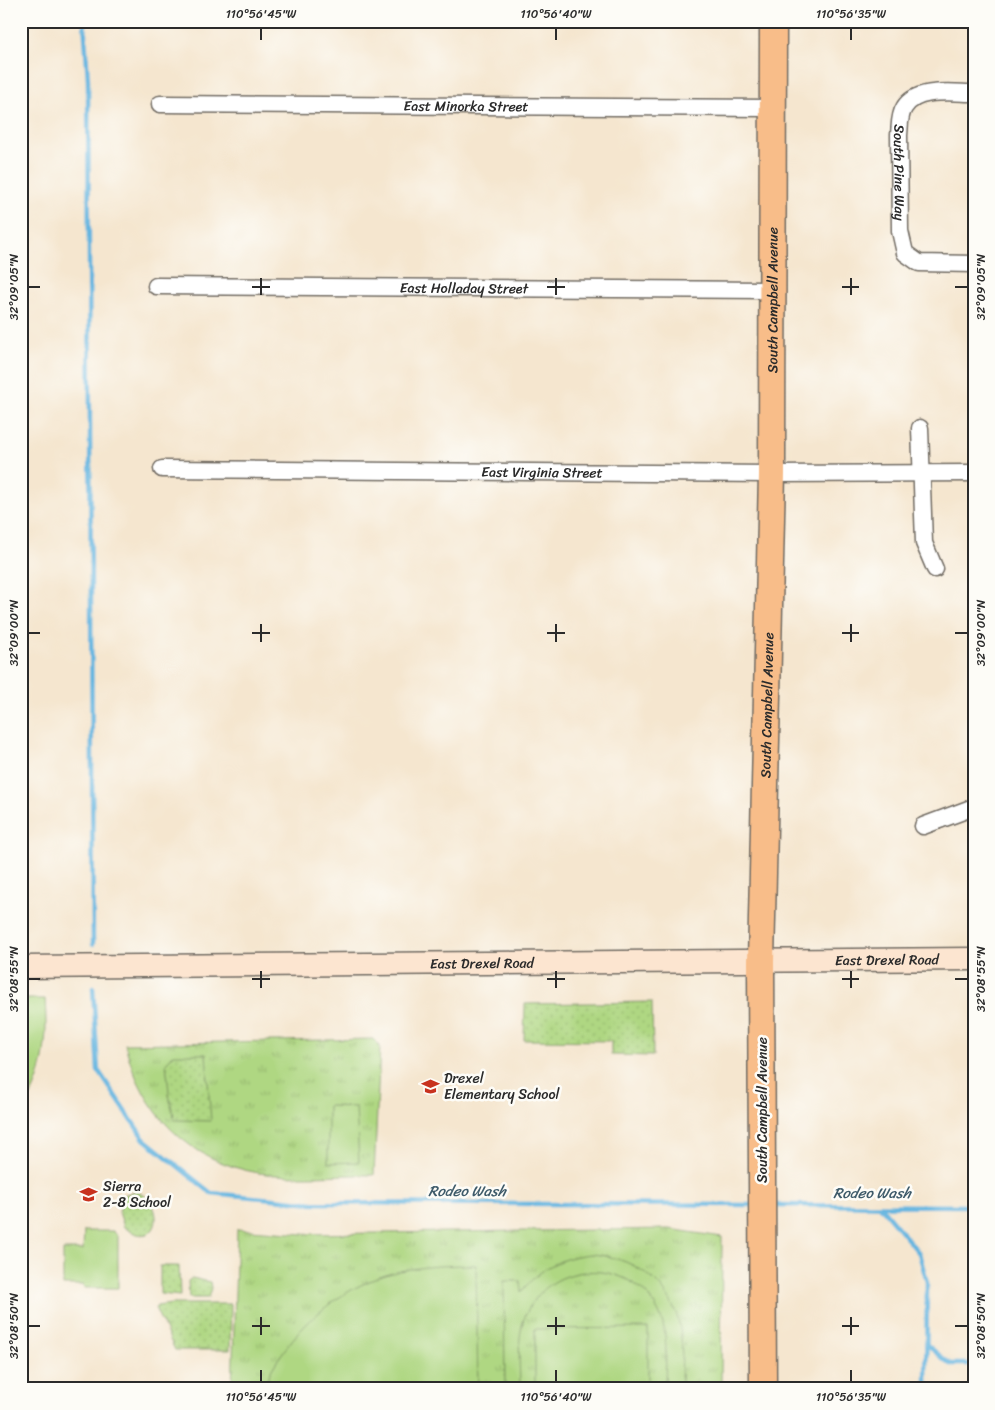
<svg xmlns="http://www.w3.org/2000/svg" width="995" height="1410" font-family="Sriracha,sans-serif">
	<style>
		.grass { fill: url(#grass-tufts); stroke: #6d8156 }
		.park { fill: url(#park-dots); stroke: #6d8156 }
		.pitch { fill: #afd782; stroke: #6d8156 }
		.lines { fill: none; stroke-linecap: round; stroke-linejoin: round }
		.stream { stroke: #65b5e0; stroke-width: 4.5 }
		.street-casing { stroke: #726c64; stroke-width: 19 }
		.secondary-casing { stroke: #726c64; stroke-width: 25 }
		.primary-casing { stroke: #726c64; stroke-width: 29 }
		.street { stroke: #fff; stroke-width: 16 }
		.secondary { stroke: #fce5d0; stroke-width: 22 }
		.primary { stroke: #f8bd89; stroke-width: 26 }
		.ticks { fill: none; stroke: #2b2b2b; stroke-width: 2 }
		.labels { text-anchor: middle; stroke-width: 5; stroke-linejoin: round; paint-order: stroke }
		.street-label { font-size: 14px; fill: #2b2b2b; stroke: #fdfcf7 }
		.poi-label { font-size: 14px; fill: #2b2b2b; stroke: #fdfcf7; text-anchor: start }
		.water-label { font-size: 15px; font-style: italic; fill: #3f5b6a; stroke: #fdfcf7 }
		.neatline { fill: none; stroke: #2b2b2b; stroke-width: 2 }
		.ticks-label { font-size: 12px; text-anchor: middle; fill: #2b2b2b }
	</style>
	<defs>
		<pattern id="grass-tufts" width="24" height="20" patternUnits="userSpaceOnUse" patternTransform="scale(1.25)"><rect width="24" height="20" fill="#afd782"/><path d="M3 7l-1-3M5 7V3M7 7l1-3M15 17l-1-3M17 17v-4M19 17l1-3" fill="none" stroke="#97b970"/></pattern>
		<pattern id="park-dots" width="8" height="8" patternUnits="userSpaceOnUse" patternTransform="scale(1.25)"><rect width="8" height="8" fill="#afd782"/><path d="M2 2h.1M6 6h.1" fill="none" stroke="#97b970" stroke-width="1.8" stroke-linecap="round"/></pattern>
	</defs>
	<rect width="100%" height="100%" fill="#fdfcf7"/>
	<filter id="ink" filterUnits="userSpaceOnUse"><feTurbulence type="fractalNoise" baseFrequency=".02" numOctaves="2"/><feDisplacementMap in="SourceGraphic" scale="10" xChannelSelector="R" yChannelSelector="G"/><feConvolveMatrix kernelMatrix="1 2 1 2 8 2 1 2 1" color-interpolation-filters="sRGB"/></filter>
	<filter id="wash" filterUnits="userSpaceOnUse"><feTurbulence type="fractalNoise" baseFrequency=".0096" numOctaves="4" result="noise"/><feDisplacementMap in="SourceGraphic" scale="20" xChannelSelector="R" yChannelSelector="G"/><feGaussianBlur stdDeviation="1.12" result="paint"/><feColorMatrix in="noise" values="0 0 0 0 0 0 0 0 0 0 0 0 0 0 0 0 0 1.4 0 .05"/><feComposite in="paint" operator="in"/></filter>
	<g filter="url(#wash)">
		<rect width="100%" height="100%" fill="#f5e6cf"/>
		<g class="grass">
			<path d="M 373,1039 L 380,1046 L 374,1175 C 338,1174 295,1179 259,1173 C 188,1161 142,1113 125,1044 Z"/>
			<polygon points="237,1229 303,1234 669,1229 722,1237 721,1389 232,1389"/>
		</g>
		<g class="park">
			<polygon points="652,1002 653,1056 611,1055 611,1041 524,1040 525,1004"/>
			<polygon points="174,1054 206,1054 211,1121 175,1120 170,1101 166,1063"/>
			<path d="M 137,1191 C 169,1206 158,1253 124,1227 L 119,1212 L 124,1195 Z"/>
			<polygon points="160,1266 179,1266 180,1296 160,1294"/>
			<polygon points="192,1278 210,1282 211,1288 208,1298 189,1298 188,1281"/>
			<polygon points="171,1304 231,1304 230,1350 175,1350 155,1308 157,1306"/>
		</g>
		<g class="pitch">
			<path d="M 21,999 L 45,999 C 48,1040 45,1077 21,1113 Z"/>
			<polygon points="328,1106 356,1107 359,1162 328,1163"/>
			<polygon points="84,1231 113,1231 118,1236 118,1288 84,1288 83,1285 63,1285 63,1250 83,1250"/>
			<path d="M 591,1254 C 631,1257 666,1279 678,1319 C 684,1341 681,1366 681,1389 L 665,1389 C 665,1368 668,1344 663,1324 C 645,1259 554,1253 526,1314 C 516,1336 520,1365 520,1389 L 505,1389 L 504,1281 L 520,1281 L 521,1292 C 540,1268 561,1257 591,1254 Z"/>
			<path d="M 476,1265 L 478,1389 L 262,1389 C 287,1332 339,1285 400,1271 C 425,1266 451,1265 476,1265 Z"/>
			<polygon points="648,1328 648,1389 535,1389 535,1329"/>
		</g>
		<g class="lines">
			<g class="stream">
				<polyline points="84,21 88,80 93,944"/>
				<polyline points="93,988 98,1070 144,1139 211,1193 313,1203 755,1205"/>
				<polyline points="770,1205 974,1206"/>
				<polyline points="880,1206 919,1253 927,1282 926,1389"/>
				<polyline points="927,1345 950,1364 974,1364"/>
			</g>
		</g>
	</g>
	<g filter="url(#ink)">
		<g class="lines">
			<defs>
				<g id="street">
					<path id="s1" d="M 974,93 C 954,93 916,87 904,108 C 899,116 900,126 899,135 L 900,231 L 905,253 L 919,263 L 974,264"/>
					<path id="s2" d="M 160,104 L 773,108"/>
					<path id="s3" d="M 156,286 L 772,290"/>
					<polyline points="920,428 924,543 935,569"/>
					<path id="s4" d="M 162,469 L 772,474 L 974,473"/>
					<polyline points="923,826 974,807"/>
				</g>
				<g id="secondary">
					<path id="s5" d="M 21,967 L 974,959"/>
				</g>
				<g id="primary">
					<path id="s6" d="M 763,1389 L 761,962 L 772,474 L 773,21"/>
				</g>
			</defs>
			<use href="#street" class="street-casing"/>
			<use href="#secondary" class="secondary-casing"/>
			<use href="#primary" class="primary-casing"/>
			<use href="#street" class="street"/>
			<use href="#secondary" class="secondary"/>
			<use href="#primary" class="primary"/>
		</g>
	</g>
	<path class="ticks" d="M 261,28 L 261,40M 556,28 L 556,40M 851,28 L 851,40M 261,278 L 261,295M 556,278 L 556,295M 851,278 L 851,295M 28,287 L 40,287M 252,287 L 270,287M 547,287 L 565,287M 842,287 L 859,287M 955,287 L 968,287M 261,624 L 261,642M 556,624 L 556,642M 851,624 L 851,642M 28,633 L 40,633M 252,633 L 270,633M 547,633 L 565,633M 842,633 L 859,633M 955,633 L 968,633M 261,971 L 261,988M 556,971 L 556,988M 851,971 L 851,988M 28,979 L 40,979M 252,979 L 270,979M 547,979 L 565,979M 842,979 L 859,979M 955,979 L 968,979M 261,1317 L 261,1335M 556,1317 L 556,1335M 851,1317 L 851,1335M 28,1326 L 40,1326M 252,1326 L 270,1326M 547,1326 L 565,1326M 842,1326 L 859,1326M 955,1326 L 968,1326M 261,1370 L 261,1382M 556,1370 L 556,1382M 851,1370 L 851,1382"/>
	<defs>
		<symbol id="school-bare" viewBox="-9 -9 18 18"><path d="M0-5L7-2L0 1L-7-2ZM-4 1L0 2.5L4 1V4Q0 6-4 4Z" fill="#c8321e" stroke="#fdfcf7" stroke-width="2.5" paint-order="stroke"/></symbol>
	</defs>
	<g fill-rule="evenodd">
		<use href="#school-bare" x="418" y="1074" width="25" height="25"/>
		<use href="#school-bare" x="76" y="1182" width="25" height="25"/>
	</g>
	<g class="labels">
		<g class="street-label">
			<text dy="5" stroke="none"><textPath href="#s2" startOffset="306">East Minorka Street</textPath></text>
			<text dy="5" stroke="none"><textPath href="#s1" startOffset="140">South Pine Way</textPath></text>
			<text dy="5" stroke="none"><textPath href="#s3" startOffset="308">East Holladay Street</textPath></text>
			<text dy="5" stroke="none"><textPath href="#s6" startOffset="1089">South Campbell Avenue</textPath></text>
			<text dy="5" stroke="none"><textPath href="#s4" startOffset="380">East Virginia Street</textPath></text>
			<text dy="5" stroke="none"><textPath href="#s6" startOffset="684">South Campbell Avenue</textPath></text>
			<text dy="5" stroke="none"><textPath href="#s5" startOffset="866">East Drexel Road</textPath></text>
			<text dy="5" stroke="none"><textPath href="#s5" startOffset="461">East Drexel Road</textPath></text>
			<text transform="translate(762 1110) rotate(-90)" y="5">South Campbell Avenue</text>
		</g>
		<g class="poi-label">
			<text x="444" y="1083">Drexel<tspan x="444" dy="16">Elementary School</tspan></text>
			<text x="103" y="1191">Sierra<tspan x="103" dy="16">2-8 School</tspan></text>
		</g>
		<g class="water-label">
			<text x="467" y="1196">Rodeo Wash</text>
			<text x="872" y="1198">Rodeo Wash</text>
		</g>
	</g>
	<rect width="995" height="1410" fill="none" stroke="#fdfcf7" stroke-width="55"/>
	<rect x="28" y="28" width="940" height="1354" class="neatline"/>
	<g class="ticks-label">
		<text x="261" y="18">110°56'45"W</text>
		<text x="556" y="18">110°56'40"W</text>
		<text x="851" y="18">110°56'35"W</text>
		<text transform="translate(14 287) rotate(-90)" y="4">32°09'05"N</text>
		<text transform="translate(981 287) rotate(-90)" y="4">32°09'05"N</text>
		<text transform="translate(14 633) rotate(-90)" y="4">32°09'00"N</text>
		<text transform="translate(981 633) rotate(-90)" y="4">32°09'00"N</text>
		<text transform="translate(14 979) rotate(-90)" y="4">32°08'55"N</text>
		<text transform="translate(981 979) rotate(-90)" y="4">32°08'55"N</text>
		<text transform="translate(14 1326) rotate(-90)" y="4">32°08'50"N</text>
		<text transform="translate(981 1326) rotate(-90)" y="4">32°08'50"N</text>
		<text x="261" y="1401">110°56'45"W</text>
		<text x="556" y="1401">110°56'40"W</text>
		<text x="851" y="1401">110°56'35"W</text>
	</g>
</svg>
